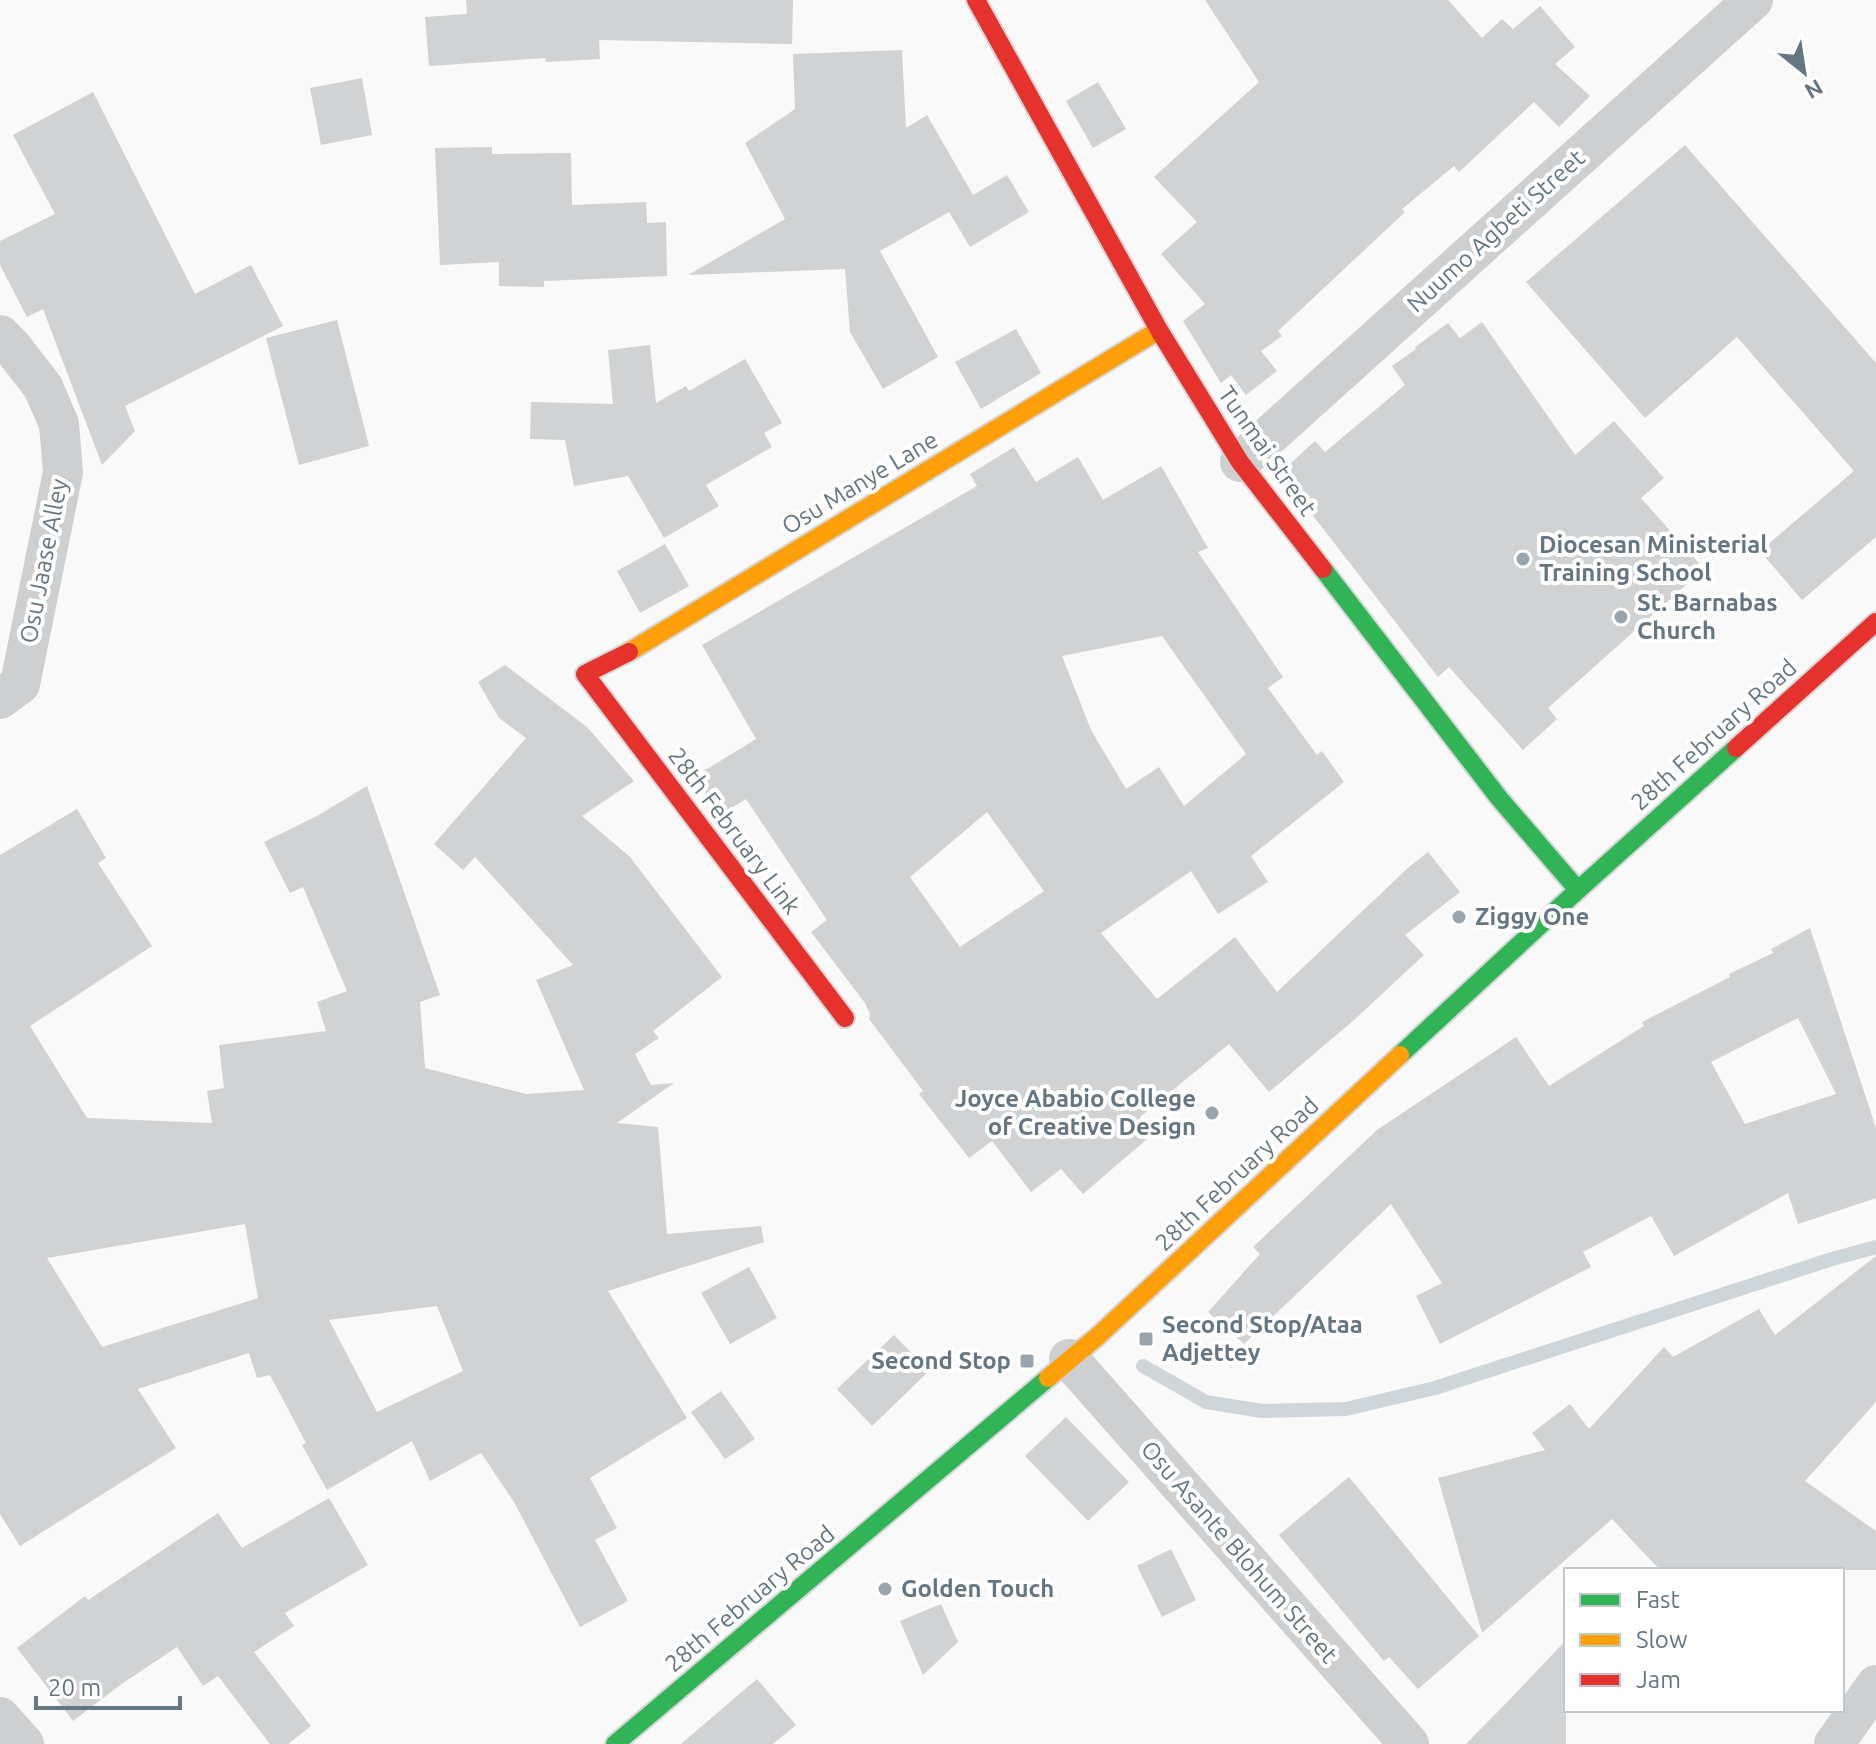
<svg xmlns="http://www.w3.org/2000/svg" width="1876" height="1744" font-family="Ubuntu,sans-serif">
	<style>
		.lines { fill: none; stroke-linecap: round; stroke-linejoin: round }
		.stream { stroke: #ced6d9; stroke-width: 14 }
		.building { fill: #d0d2d3; fill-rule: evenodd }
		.fast-casing { stroke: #d5d6d7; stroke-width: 22 }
		.slow-casing { stroke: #d5d6d7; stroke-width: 22 }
		.jam-casing { stroke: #d5d6d7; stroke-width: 22 }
		.street { stroke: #cecfd0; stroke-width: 40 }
		.fast { stroke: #30b455; stroke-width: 18 }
		.slow { stroke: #ff9f0a; stroke-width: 18 }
		.jam { stroke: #e5322d; stroke-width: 18 }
		.poi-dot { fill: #99a4ac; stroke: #fff; stroke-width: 3 }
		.labels { text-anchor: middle; stroke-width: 8; stroke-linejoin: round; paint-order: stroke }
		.street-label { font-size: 24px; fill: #657683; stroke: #fff }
		.poi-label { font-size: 24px; font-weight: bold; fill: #657683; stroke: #fff; text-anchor: start }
	</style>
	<rect width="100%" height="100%" fill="#f9f9f9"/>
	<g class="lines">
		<polyline class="stream" points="1143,1366 1206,1402 1262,1411 1346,1409 1435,1388 1832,1259 1876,1247"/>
	</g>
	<g class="building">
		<polygon points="466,0 793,0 792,44 599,40 600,59 546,62 545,58 429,66 425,17 467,14"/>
		<polygon points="1205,0 1448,0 1482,38 1502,19 1513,29 1540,6 1575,47 1555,64 1590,96 1559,127 1534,102 1459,172 1454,166 1402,209 1405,212 1278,331 1282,336 1261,351 1277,371 1246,395 1231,375 1221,383 1183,321 1205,304 1161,254 1197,222 1154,177 1259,82"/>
		<polygon points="902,50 906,128 927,115 973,195 1007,175 1029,212 970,247 949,212 880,251 938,357 883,389 850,332 845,269 688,275 785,219 745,143 795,109 793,54"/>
		<polygon points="362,78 372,135 321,145 310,88"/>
		<polygon points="1098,82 1126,129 1093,148 1066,101"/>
		<polygon points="93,92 195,294 251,265 283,326 125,406 135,431 102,465 43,309 27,317 0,265 0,241 55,214 13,135"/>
		<polygon points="1685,145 1876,363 1876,537 1802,600 1760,551 1854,471 1737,337 1645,418 1526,282"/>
		<polygon points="492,147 492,154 571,153 572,205 646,202 647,223 666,222 667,276 544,281 544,287 499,286 499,262 440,265 435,148"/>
		<polygon points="337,320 369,446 299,465 266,338"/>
		<polygon points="1482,322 1575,455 1614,421 1664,478 1641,498 1704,569 1548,708 1557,719 1523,750 1449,667 1438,677 1280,473 1315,441 1325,452 1405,385 1392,366 1416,349 1415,347 1448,323 1460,338"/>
		<polygon points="1016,329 1041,373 981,409 955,362"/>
		<polygon points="650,345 656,403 686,386 689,391 745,359 782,423 764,433 772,447 706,485 719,506 664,538 628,476 574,486 565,440 530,439 531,402 613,404 608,350"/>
		<path d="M 1014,447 L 1036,482 L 1078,457 L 1103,500 L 1161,466 L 1208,548 L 1198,552 L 1283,677 L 1268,688 L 1317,755 L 1322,751 L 1344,782 L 1251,856 L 1268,882 L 1218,914 L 1191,871 L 1101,933 L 1157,999 L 1235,937 L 1277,992 L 1409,867 L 1428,852 L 1460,892 L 1405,935 L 1424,955 L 1354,1020 L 1269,1092 L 1229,1044 L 1140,1117 L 1154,1133 L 1083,1194 L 1061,1169 L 1031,1192 L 992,1141 L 969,1158 L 919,1094 L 923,1091 L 869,1019 L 870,1014 L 865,1003 L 811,932 L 827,920 L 746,799 L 722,814 L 694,777 L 756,739 L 702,645 L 977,486 L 970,474 ZM 1162,636 L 1246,754 L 1184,806 L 1159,767 L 1126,789 L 1091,730 L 1062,656 ZM 987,812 L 1044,891 L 960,947 L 910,877 Z"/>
		<polygon points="665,544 689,586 640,613 617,571"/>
		<path d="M 505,665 L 587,727 L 634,781 L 582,816 L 630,857 L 722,977 L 653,1031 L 659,1038 L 635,1054 L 651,1085 L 674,1083 L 617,1123 L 658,1127 L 667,1234 L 761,1226 L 764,1242 L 608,1291 L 687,1418 L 590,1478 L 617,1528 L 595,1540 L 628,1601 L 580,1627 L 514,1502 L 481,1453 L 430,1481 L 412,1441 L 327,1490 L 302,1445 L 306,1443 L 270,1375 L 257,1378 L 249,1353 L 138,1389 L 176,1448 L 20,1546 L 0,1514 L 0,855 L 77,809 L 106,858 L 98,863 L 152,946 L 30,1026 L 87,1118 L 212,1123 L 207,1091 L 224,1088 L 219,1045 L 326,1031 L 317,1002 L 347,991 L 303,887 L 290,893 L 264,842 L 317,816 L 367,786 L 440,995 L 420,1002 L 425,1068 L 526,1094 L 584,1090 L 536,980 L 573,965 L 475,857 L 463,870 L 434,844 L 526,738 L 499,718 L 478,682 ZM 245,1224 L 258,1298 L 102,1347 L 47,1258 ZM 437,1306 L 463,1371 L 377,1412 L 329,1320 Z"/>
		<path d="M 1810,928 L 1876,1128 L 1876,1198 L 1798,1224 L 1788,1193 L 1674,1256 L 1651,1216 L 1583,1252 L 1591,1267 L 1440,1344 L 1416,1296 L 1442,1283 L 1391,1204 L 1244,1344 L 1208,1312 L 1260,1254 L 1253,1247 L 1377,1130 L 1516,1037 L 1549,1086 L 1644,1026 L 1642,1022 L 1730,977 L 1729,974 L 1773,953 L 1771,949 ZM 1798,1018 L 1836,1094 L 1745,1124 L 1711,1062 Z"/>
		<polygon points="1876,1256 1876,1402 1805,1481 1876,1531 1876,1570 1660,1570 1612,1519 1482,1633 1438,1478 1545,1450 1532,1433 1570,1404 1589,1429 1664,1347 1673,1357 1759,1309 1775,1335"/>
		<polygon points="749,1267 777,1318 730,1344 701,1293"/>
		<polygon points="894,1335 929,1371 872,1426 837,1389"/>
		<polygon points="721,1391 755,1439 725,1459 691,1412"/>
		<polygon points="1066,1417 1129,1482 1088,1521 1025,1456"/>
		<polygon points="1349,1477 1479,1636 1418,1689 1389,1657 1384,1661 1279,1535"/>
		<polygon points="329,1498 368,1565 285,1613 294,1626 254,1652 311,1726 288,1744 270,1744 218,1676 203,1686 177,1647 123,1683 73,1721 17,1648 85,1596 88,1600 218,1513 242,1548"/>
		<polygon points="1171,1549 1196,1600 1162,1617 1137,1566"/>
		<polygon points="941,1604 958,1642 923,1675 900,1621"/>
		<polygon points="1566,1640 1566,1744 1466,1744 1516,1693"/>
		<polygon points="757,1679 796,1725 773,1744 681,1744"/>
	</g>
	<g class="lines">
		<defs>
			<g id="fast">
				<polyline points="1323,569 1499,798 1578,890"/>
				<polyline points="1400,1055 1578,890 1736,748"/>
				<polyline points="615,1744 1048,1378"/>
			</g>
			<g id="slow">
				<polyline points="629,652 1159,330"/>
				<polyline points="1048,1378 1099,1335 1400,1055"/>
			</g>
			<g id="jam">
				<polyline points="976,0 1159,330 1240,462 1323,569"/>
				<polyline points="629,652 585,674 845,1018"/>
				<polyline points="1736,748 1876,622"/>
			</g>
		</defs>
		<use href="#fast" class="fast-casing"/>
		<use href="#slow" class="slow-casing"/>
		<use href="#jam" class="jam-casing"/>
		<g class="street">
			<polyline points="0,335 12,347 43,387 59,424 63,472 20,684 0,699"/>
			<polyline points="1240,462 1753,0"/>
			<polyline points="1069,1359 1409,1744"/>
			<polyline points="0,1717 24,1744"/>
			<polyline points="1834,1744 1876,1685"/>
		</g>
		<use href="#fast" class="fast"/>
		<use href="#slow" class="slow"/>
		<use href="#jam" class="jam"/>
	</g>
	<g class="poi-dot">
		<circle cx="1523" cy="559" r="8"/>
		<circle cx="1621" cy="617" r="8"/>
		<circle cx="1459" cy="917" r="8"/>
		<circle cx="1212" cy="1113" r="8"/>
		<rect x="1138" y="1331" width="16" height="16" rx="4"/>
		<rect x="1019" y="1353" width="16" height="16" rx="4"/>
		<circle cx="885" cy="1589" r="8"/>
	</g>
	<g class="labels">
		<g class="street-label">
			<text transform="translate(1496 231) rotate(-42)" y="8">Nuumo Agbeti Street</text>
			<text transform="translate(1267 451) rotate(55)" y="8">Tunmai Street</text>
			<text transform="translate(860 483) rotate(-31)" y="8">Osu Manye Lane</text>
			<text transform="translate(44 561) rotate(-79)" y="8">Osu Jaase Alley</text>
			<text transform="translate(1714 735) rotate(-42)" y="8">28th February Road</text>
			<text transform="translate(734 831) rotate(53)" y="8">28th February Link</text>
			<text transform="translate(1237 1174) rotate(-43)" y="8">28th February Road</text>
			<text transform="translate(1239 1552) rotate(49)" y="8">Osu Asante Blohum Street</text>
			<text transform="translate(750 1599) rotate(-40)" y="8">28th February Road</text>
		</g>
		<g class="poi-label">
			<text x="1539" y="553">Diocesan Ministerial<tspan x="1539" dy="28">Training School</tspan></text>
			<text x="1637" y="611">St. Barnabas<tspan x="1637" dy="28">Church</tspan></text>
			<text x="1475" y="925">Ziggy One</text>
			<text x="1196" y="1107" text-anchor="end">Joyce Ababio College<tspan x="1196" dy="28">of Creative Design</tspan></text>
			<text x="1162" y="1333">Second Stop/Ataa<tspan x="1162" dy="28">Adjettey</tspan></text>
			<text x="1011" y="1369" text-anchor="end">Second Stop</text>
			<text x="901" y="1597">Golden Touch</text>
		</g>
	</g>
	<rect x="1564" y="1568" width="280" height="144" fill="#ffffff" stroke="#c1c8cd" stroke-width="2"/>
	<rect x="1580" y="1594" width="40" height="12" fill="#30b455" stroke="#c1c8cd" stroke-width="2"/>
	<text x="1636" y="1608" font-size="24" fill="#657683">Fast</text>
	<rect x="1580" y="1634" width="40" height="12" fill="#ff9f0a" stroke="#c1c8cd" stroke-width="2"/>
	<text x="1636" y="1648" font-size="24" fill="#657683">Slow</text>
	<rect x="1580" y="1674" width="40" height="12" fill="#e5322d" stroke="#c1c8cd" stroke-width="2"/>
	<text x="1636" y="1688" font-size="24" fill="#657683">Jam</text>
	<g transform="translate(1804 72) rotate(150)" stroke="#ffffff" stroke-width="6" paint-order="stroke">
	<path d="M0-6L14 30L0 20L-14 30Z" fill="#657683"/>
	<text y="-12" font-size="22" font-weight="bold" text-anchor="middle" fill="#657683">N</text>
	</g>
	<path d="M36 1696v12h144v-12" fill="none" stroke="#657683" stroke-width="4"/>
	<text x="48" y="1696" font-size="24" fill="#657683" stroke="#ffffff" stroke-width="6" paint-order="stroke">20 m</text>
</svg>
